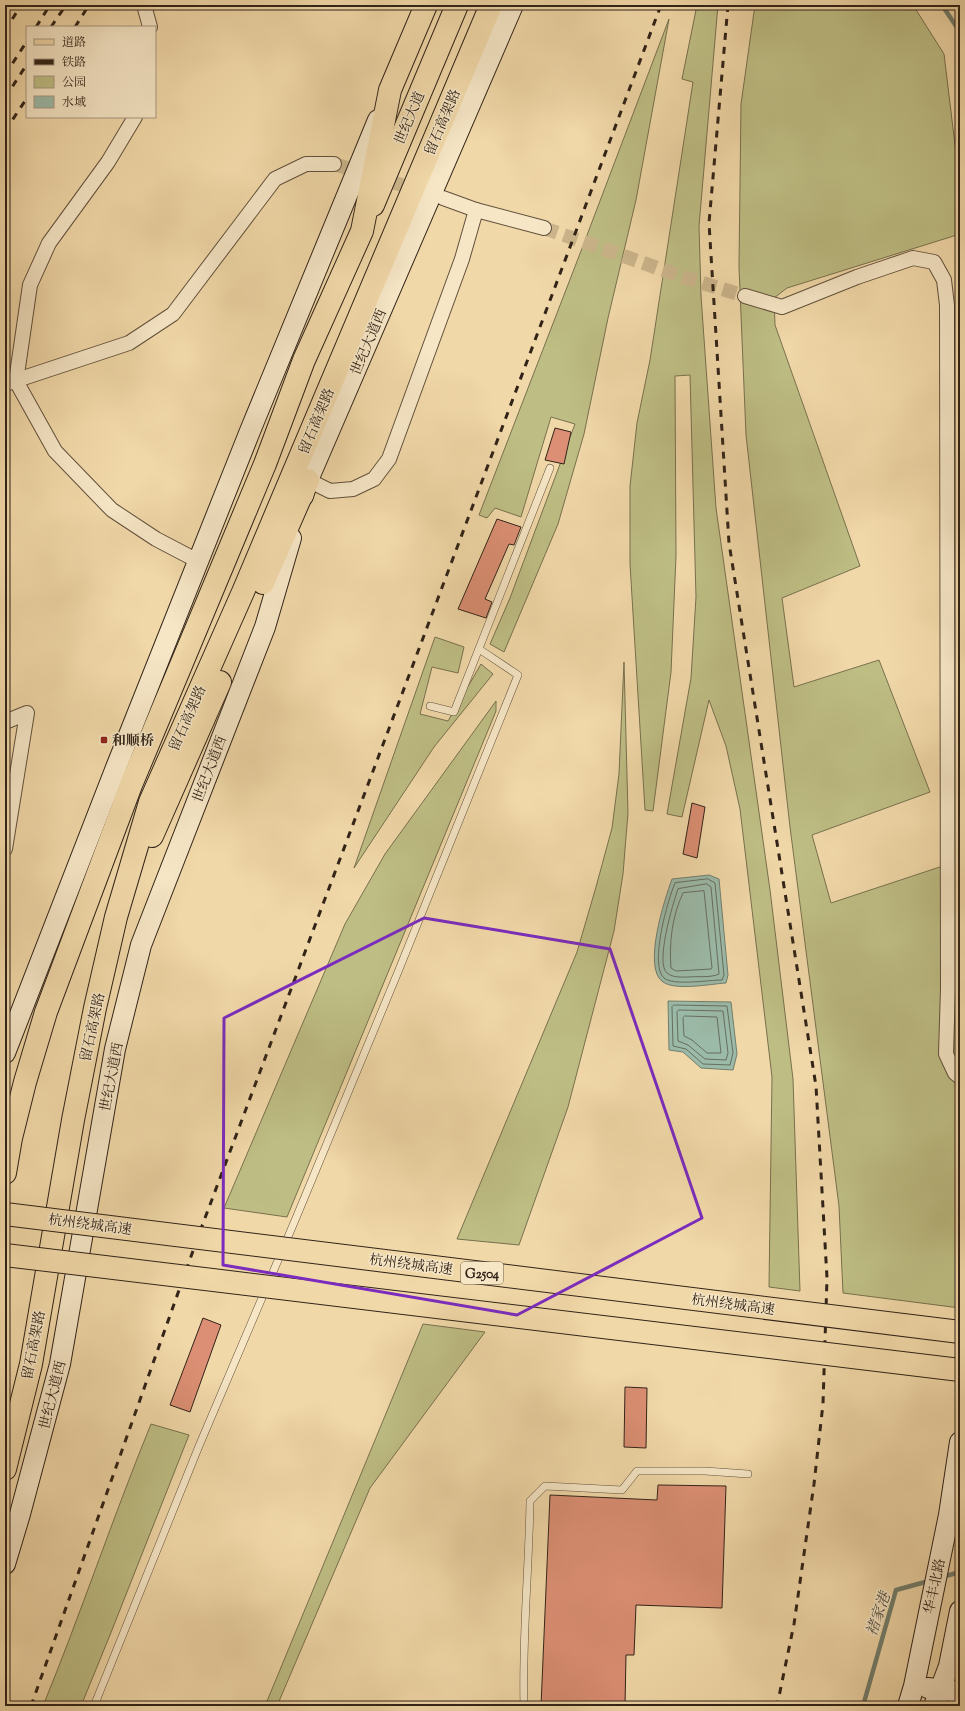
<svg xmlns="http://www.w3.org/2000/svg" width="965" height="1711" font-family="'Sorts Mill Goudy','Noto Serif SC',serif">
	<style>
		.green { fill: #bebe84; stroke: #78704e }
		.water { fill: #9bbaa8; stroke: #717e6e }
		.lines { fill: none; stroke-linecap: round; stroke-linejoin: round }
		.shore { stroke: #666e60; stroke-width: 1 }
		.stream { stroke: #717e6e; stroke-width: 4.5 }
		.building { fill: #dc8f74; stroke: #312318 }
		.street-tunnel { stroke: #cbb48b; stroke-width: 14; stroke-dasharray: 14 7; stroke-linecap: butt }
		.lane-casing { stroke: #61503c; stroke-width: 8 }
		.street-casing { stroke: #61503c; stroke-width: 16 }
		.secondary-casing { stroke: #312318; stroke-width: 22 }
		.primary-casing { stroke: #312318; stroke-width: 24 }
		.highway-casing { stroke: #312318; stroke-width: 24 }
		.lane { stroke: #f6e6c6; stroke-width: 7 }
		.street { stroke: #f6e6c6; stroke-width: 14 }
		.secondary { stroke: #f6e6c6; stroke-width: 20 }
		.primary { stroke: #f1d8a8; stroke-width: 22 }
		.highway { stroke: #f1d8a8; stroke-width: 22 }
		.rail { stroke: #312318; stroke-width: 3; stroke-dasharray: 7 7; stroke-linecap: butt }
		.highway-bridge-casing { stroke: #312318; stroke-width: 24; stroke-linecap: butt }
		.highway-bridge { stroke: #f1d8a8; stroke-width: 22 }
		.marked { fill: none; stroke: #7b2cbf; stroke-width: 3; stroke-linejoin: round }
		.poi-dot { fill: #8f2418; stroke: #f6e6c6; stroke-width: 1.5 }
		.labels { text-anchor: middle; stroke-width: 3; stroke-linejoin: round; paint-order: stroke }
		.shield { fill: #f6e6c6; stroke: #6c5e4c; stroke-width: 1 }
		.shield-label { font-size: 13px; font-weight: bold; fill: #312318 }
		.street-label { font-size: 14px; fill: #312318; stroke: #f6e6c6 }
		.poi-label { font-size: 14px; font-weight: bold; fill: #312318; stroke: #f6e6c6; text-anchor: start }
		.water-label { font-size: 15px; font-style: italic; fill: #515043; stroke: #f6e6c6 }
	</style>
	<rect width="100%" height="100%" fill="#f1d8a8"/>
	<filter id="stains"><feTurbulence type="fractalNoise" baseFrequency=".005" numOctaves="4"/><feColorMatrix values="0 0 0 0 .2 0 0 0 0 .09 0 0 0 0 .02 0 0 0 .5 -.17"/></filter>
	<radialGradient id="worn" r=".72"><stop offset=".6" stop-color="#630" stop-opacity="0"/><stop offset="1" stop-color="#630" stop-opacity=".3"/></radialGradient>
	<g class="green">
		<polygon points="697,5 718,5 699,226 701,296 716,508 770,890 793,1079 800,1291 769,1287 772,1077 740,809 726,746 709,700 682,817 667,814 691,678 696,597 690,375 675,376 676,556 671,672 653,811 645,810 630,564 630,486 637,423 650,360 693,82 682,79"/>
		<polygon points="755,5 913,5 944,54 960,186 960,234 787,288 774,298 775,325 860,566 782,598 794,687 879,660 930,792 812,835 831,903 958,861 960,868 960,1308 843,1293 839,1206 790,827 746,435 739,267 741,104"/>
		<polygon points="669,19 636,200 608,318 584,434 558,524 504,652 490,644 510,598 575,424 551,417 521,517 495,508 487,518 479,515 581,251"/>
		<polygon points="435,637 464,647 458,673 432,667 420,714 448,721 481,664 493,674 434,747 354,868"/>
		<polygon points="624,662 628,813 623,874 614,931 568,1107 519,1245 457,1239 577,952 596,887 612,828 619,774"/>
		<polygon points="496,701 496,711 287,1217 224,1208 345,924 385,854"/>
		<polygon points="423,1324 485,1332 370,1488 277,1706 265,1706"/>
		<path d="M 151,1424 L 189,1435 L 110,1635 L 81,1706 L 43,1706 C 81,1613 113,1517 151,1424 Z"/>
	</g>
	<g class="water">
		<path d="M 709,875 L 719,879 L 728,975 L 726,983 C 710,984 676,991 663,982 C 642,968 665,898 672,879 Z"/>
		<polygon points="668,1001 731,1002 737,1054 733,1070 701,1068 683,1052 669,1050"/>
	</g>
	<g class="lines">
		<g class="shore">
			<path d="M 708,879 L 715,883 L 724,975 L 722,980 C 708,980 674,986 664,978 C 649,965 668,899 675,883 Z"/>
			<path d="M 707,884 L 711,887 L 719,974 C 711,978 697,976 688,977 C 682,977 673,978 667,973 C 655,963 673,903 678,889 Z"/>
			<path d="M 704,891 L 712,968 L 711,969 L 676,971 L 671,968 C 669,943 672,916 683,893 Z"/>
			<polygon points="674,1005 727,1006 733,1053 730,1065 703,1064 686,1049 673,1046 672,1007"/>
			<polygon points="679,1010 723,1011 728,1053 726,1060 705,1059 688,1045 678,1041 677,1012"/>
			<polygon points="685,1016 717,1017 721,1053 707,1053 692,1040 684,1036 683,1018"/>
		</g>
		<g class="stream">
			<polyline points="942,5 960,32"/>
			<polyline points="942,1577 960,1572"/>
			<polyline points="863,1706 896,1590 929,1581"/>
		</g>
	</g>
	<g class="building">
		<polygon points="555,428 571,432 564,464 545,460"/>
		<polygon points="497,519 521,527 514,545 509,544 485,599 492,602 486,618 458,609"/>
		<polygon points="692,803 705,807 697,858 683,854"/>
		<polygon points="203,1318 221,1325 190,1412 170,1405"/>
		<polygon points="625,1387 647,1388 646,1448 624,1447"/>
		<polygon points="658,1485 726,1486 722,1608 636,1605 634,1655 626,1655 625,1706 541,1706 550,1495 657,1500"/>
	</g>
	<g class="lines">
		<g class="street-tunnel">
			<polyline points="334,164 421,191"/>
			<polyline points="544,228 683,277 745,296"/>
		</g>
		<defs>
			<g id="lane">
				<polyline points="430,706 454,712 550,468"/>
				<polyline points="94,1706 199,1446 296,1218 398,972 518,675 479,649"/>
				<path d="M 524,1706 C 522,1637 529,1570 530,1501 L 545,1486 L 622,1490 L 637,1471 L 705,1471 L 748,1474"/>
			</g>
			<g id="street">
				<polyline points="144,5 150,27"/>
				<polyline points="135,117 108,162 49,243 30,285 16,381 55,451 112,510 156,539 198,561"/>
				<polyline points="476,210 544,228"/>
				<polyline points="745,296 782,307 857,277 913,258 934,262 944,280 947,305 948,989 946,1054 955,1073 960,1077"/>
				<polyline points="5,384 129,343 173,314 275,179 306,164 334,164"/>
				<polyline points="308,480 330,491 353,489 374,479 389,459 462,259 476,210 443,198"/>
				<polyline points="5,722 27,713 5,849"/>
			</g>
			<g id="secondary">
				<polyline points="303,496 308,480 513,5"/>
				<polyline points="5,1053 117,765 250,431 378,120"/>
				<polyline points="5,1564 20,1514 60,1364 115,1049 141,945 265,627 291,538"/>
				<polyline points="928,1688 960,1692"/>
				<polyline points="908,1706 914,1686 949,1515 960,1442"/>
				<polyline points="934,1706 949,1666 960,1611"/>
			</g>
			<polyline id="primary" points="373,205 457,5"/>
			<g id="highway">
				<polyline points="263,583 308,480"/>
				<polyline points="152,836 220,682"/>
				<polyline points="5,1173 11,1138 25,1082 46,1012 131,785 265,464 304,360 362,231 390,90 426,5"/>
				<polyline points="5,1469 31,1364 73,1120 95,1008 116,917 150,802 243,592 491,5"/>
			</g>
		</defs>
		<use href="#lane" class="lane-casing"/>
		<use href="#street" class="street-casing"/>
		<use href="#secondary" class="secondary-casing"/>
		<use href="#primary" class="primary-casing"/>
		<use href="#highway" class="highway-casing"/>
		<use href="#lane" class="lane"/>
		<use href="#street" class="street"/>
		<use href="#secondary" class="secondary"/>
		<use href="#primary" class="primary"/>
		<use href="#highway" class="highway"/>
		<g class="rail">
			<polyline points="728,5 709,223 729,543 816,1086 827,1278 823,1404 814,1484 794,1624 777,1706"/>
			<polyline points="36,27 50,5"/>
			<polyline points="51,27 66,5"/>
			<polyline points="75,27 89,5"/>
			<polyline points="5,31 21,5"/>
			<polyline points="5,75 27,41"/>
			<polyline points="5,98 27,64"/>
			<polyline points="5,131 27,98"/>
			<polyline points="31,1706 199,1234 661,5"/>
		</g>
		<defs>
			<g id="highway-bridge">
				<polyline points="5,1214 960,1332"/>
				<polyline points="5,1255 960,1370"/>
			</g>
		</defs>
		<use href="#highway-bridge" class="highway-bridge-casing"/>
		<use href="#highway-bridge" class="highway-bridge"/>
	</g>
	<path class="marked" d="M 424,918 L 610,949 L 702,1218 L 517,1315 L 223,1265 L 224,1018 Z"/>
	<rect class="poi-dot" x="100" y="736" width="8" height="8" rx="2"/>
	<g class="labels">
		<rect class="shield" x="461" y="1262" width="42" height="22" rx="3"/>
		<g class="shield-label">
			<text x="482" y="1278">G2504</text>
		</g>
		<g class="street-label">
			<text transform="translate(409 118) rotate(-67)" y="5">世纪大道</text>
			<text transform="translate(442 122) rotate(-67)" y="5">留石高架路</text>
			<text transform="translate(368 342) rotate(-67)" y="5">世纪大道西</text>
			<text transform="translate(316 421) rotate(-67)" y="5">留石高架路</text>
			<text transform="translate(187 718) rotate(-66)" y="5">留石高架路</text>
			<text transform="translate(209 769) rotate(-69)" y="5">世纪大道西</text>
			<text transform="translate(92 1027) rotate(-78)" y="5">留石高架路</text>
			<text transform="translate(111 1077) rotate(-79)" y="5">世纪大道西</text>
			<text transform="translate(90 1224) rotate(7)" y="5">杭州绕城高速</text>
			<text transform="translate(411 1264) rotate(7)" y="5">杭州绕城高速</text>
			<text transform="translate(733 1304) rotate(7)" y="5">杭州绕城高速</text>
			<text transform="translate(33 1345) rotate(-79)" y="5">留石高架路</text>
			<text transform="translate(52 1395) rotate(-76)" y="5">世纪大道西</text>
			<text transform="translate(934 1586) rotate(-78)" y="5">华丰北路</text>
		</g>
		<g class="poi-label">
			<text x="112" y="745">和顺桥</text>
		</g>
		<g class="water-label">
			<text transform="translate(878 1614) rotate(-71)" y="5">褚家港</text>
		</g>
	</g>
	<rect width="965" height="1711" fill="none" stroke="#f1d8a8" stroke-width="20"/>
	<rect x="6" y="6" width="953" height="1699" fill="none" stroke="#312318" stroke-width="2"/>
	<rect x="10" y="10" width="945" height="1691" fill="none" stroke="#312318"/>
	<rect x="26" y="26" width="130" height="92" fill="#f6e6c6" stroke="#a79880"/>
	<rect x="34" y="39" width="20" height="6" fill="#f1d8a8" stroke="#a79880"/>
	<text x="62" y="46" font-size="12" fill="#312318">道路</text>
	<rect x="34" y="59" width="20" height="6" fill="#312318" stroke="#a79880"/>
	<text x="62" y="66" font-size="12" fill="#312318">铁路</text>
	<rect x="34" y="76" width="20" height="12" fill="#bebe84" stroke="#a79880"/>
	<text x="62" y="86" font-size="12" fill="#312318">公园</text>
	<rect x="34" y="96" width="20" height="12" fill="#9bbaa8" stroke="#a79880"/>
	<text x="62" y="106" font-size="12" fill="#312318">水域</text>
	<rect width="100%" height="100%" filter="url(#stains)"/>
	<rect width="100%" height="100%" fill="url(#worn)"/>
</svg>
